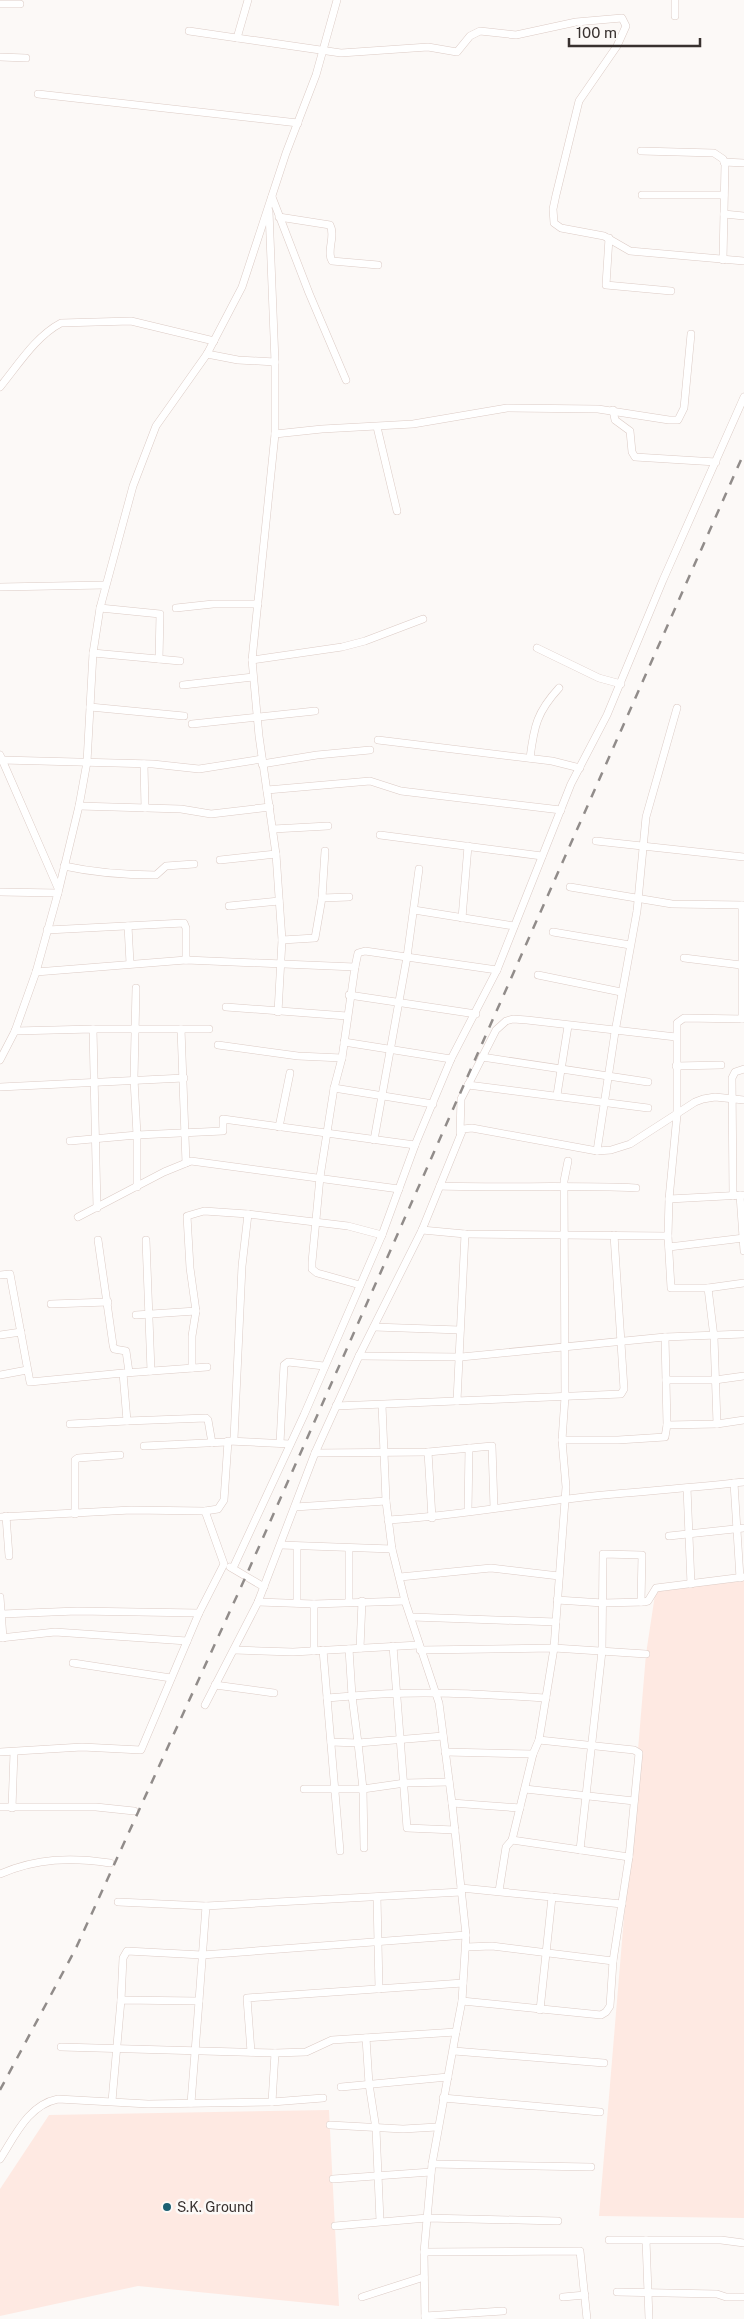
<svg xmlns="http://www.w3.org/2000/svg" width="744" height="2319" font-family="'Public Sans',sans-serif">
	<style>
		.built { fill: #fee9e2 }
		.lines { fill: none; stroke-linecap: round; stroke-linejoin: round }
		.street-casing { stroke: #dccbc5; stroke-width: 8 }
		.street { stroke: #fff; stroke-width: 7 }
		.rail { stroke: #918c8a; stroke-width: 2.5; stroke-dasharray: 9 9; stroke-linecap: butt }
		.poi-dot { fill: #1b5f72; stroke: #fcf9f7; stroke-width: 2 }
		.labels { text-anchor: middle; stroke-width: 5; stroke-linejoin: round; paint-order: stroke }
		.poi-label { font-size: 14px; fill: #38312f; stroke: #fcf9f7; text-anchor: start }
	</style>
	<rect width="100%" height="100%" fill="#fcf9f7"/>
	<g class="built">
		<polygon points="744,1581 744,2218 599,2216 646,1654 656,1588"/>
		<polygon points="329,2110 339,2306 138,2286 0,2316 0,2189 49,2115"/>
	</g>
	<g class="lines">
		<defs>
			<g id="street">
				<polyline points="0,4 20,4"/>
				<polyline points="675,16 675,0"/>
				<polyline points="189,31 341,53 428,47 457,52 470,36 480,31 516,35 576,22 622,18 626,26 617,46 579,101 556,195 553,209 554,223 561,228 604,236 630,251 744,261"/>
				<polyline points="237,38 248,0"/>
				<polyline points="0,57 26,58"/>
				<polyline points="38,94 298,123"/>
				<polyline points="641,151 714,153 723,159 725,164 723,260"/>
				<polyline points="724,162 744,163"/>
				<polyline points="642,195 724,195"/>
				<polyline points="272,197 309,293 346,380"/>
				<polyline points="269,211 275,362 275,434 252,660 259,736 276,854 282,940 278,1012"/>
				<polyline points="724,214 744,216"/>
				<path d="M 279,217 L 330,225 C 336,236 326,251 332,261 L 378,265"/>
				<polyline points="609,238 606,285 671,291"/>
				<polyline points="207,354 238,360 275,362"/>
				<path d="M 0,387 C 18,365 36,336 61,323 L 131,321 L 214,341"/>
				<polyline points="613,410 615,420 630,431 632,452 635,457 716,462"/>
				<polyline points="377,427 397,511"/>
				<polyline points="275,434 322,429 413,424 507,408 598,409 669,420 678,420 684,408 691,334"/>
				<polyline points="0,587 105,585"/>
				<polyline points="100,608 160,614 159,659"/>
				<polyline points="176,608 213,604 258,604"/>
				<polyline points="537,648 599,678 621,684"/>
				<polyline points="93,653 180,661"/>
				<polyline points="252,660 342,647 365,641 423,619"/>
				<polyline points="183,685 253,677"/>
				<polyline points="90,707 184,716"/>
				<polyline points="192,724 315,711"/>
				<polyline points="378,740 552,761 580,768"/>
				<polyline points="0,755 58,888"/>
				<path d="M 530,758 C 534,726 537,712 559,688"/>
				<polyline points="2,760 153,764 199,769 262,759"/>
				<polyline points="144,764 145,808"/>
				<polyline points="262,764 317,755 370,750"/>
				<polyline points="267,790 370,781 401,791 561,810"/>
				<polyline points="79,806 181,809 211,814 270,807"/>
				<polyline points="273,829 328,826"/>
				<polyline points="380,835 542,856"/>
				<polyline points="596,841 744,857"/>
				<polyline points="220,860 276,854"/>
				<path d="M 64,866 C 96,873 124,875 156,875 L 166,866 L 194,864"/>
				<polyline points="570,887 672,904 744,905"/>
				<polyline points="0,892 58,893"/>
				<polyline points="322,898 325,851"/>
				<polyline points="742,905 742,1019"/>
				<polyline points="229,906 279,901"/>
				<polyline points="414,910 514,926"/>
				<polyline points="462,918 468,846"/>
				<polyline points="128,926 130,963"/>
				<polyline points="47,930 184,923 186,928 186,960"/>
				<polyline points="553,932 630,945"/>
				<polyline points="282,940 315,938 322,898 349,897"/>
				<polyline points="684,958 741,965"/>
				<polyline points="355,967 358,953 365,951 497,970"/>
				<polyline points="36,972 186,960 355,967 342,1058 334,1088 320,1177 312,1262 312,1269 317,1273 360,1285"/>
				<polyline points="538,975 621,992"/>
				<polyline points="136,988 134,1079 137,1135 223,1131 223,1119 415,1145"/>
				<polyline points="349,995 476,1014"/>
				<polyline points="226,1007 347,1016"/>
				<polyline points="93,1029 209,1029"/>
				<polyline points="181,1029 186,1163"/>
				<polyline points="15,1031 93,1029 97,1208"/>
				<polyline points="344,1042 451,1059"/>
				<polyline points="218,1045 298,1056 342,1058"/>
				<polyline points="482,1057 648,1082"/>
				<polyline points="0,1060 15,1031 36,972 58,893 79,806 87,762 93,653 100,608 133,486 156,426 207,354 242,287 286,153 316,75 337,0"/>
				<polyline points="676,1066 721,1065"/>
				<polyline points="468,1085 648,1108"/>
				<polyline points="0,1087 184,1078"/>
				<polyline points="334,1088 433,1104"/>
				<polyline points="557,1095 568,1026"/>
				<polyline points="279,1127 290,1073"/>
				<polyline points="460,1133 461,1099 496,1030 506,1021 513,1019 527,1020 676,1037"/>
				<polyline points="374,1140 407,957 419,869"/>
				<polyline points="70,1141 137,1135 137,1187"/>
				<polyline points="597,1151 615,1032 637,911 646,817 677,708"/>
				<path d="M 440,1186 C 506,1188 571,1185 636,1188"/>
				<polyline points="740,1195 744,1251"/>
				<polyline points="733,1196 732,1078 735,1072 744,1069"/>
				<polyline points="669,1199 744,1195"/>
				<polyline points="78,1217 164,1172 191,1161 399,1189"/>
				<polyline points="422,1230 465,1234 668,1236 671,1288 708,1288 744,1283"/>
				<polyline points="668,1236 669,1199 677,1115 677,1023 684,1018 744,1019"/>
				<polyline points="98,1240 113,1345 114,1349 126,1351 129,1372"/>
				<polyline points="146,1240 151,1371"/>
				<polyline points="669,1247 744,1238"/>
				<polyline points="0,1275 10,1274 30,1382 123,1373 127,1421 206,1418 208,1420 212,1443"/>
				<polyline points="708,1288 714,1337 717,1424"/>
				<polyline points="51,1304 108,1302"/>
				<polyline points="136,1315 196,1311"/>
				<polyline points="374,1327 460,1330"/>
				<polyline points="0,1335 21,1332"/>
				<polyline points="665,1337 667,1425"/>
				<polyline points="359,1356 461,1357 665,1337 744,1334"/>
				<polyline points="192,1368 192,1336 196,1311 190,1268 187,1216 204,1211 248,1214 348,1226 382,1235"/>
				<polyline points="125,1373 207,1367"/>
				<polyline points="0,1375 27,1370"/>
				<polyline points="666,1380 715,1380 744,1376"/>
				<polyline points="457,1401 465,1234"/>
				<polyline points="336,1406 621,1394 624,1389 614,1235"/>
				<polyline points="70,1424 127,1421"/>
				<polyline points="234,1439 242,1266 248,1214"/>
				<polyline points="562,1440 618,1440 665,1437 667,1425 717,1424 744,1420"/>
				<polyline points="280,1443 284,1365 288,1362 324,1366"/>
				<polyline points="144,1446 227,1442"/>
				<polyline points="428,1452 432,1518"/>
				<polyline points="315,1453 428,1452 492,1446 494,1508"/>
				<polyline points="734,1483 740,1578"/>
				<polyline points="687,1488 691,1584"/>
				<polyline points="295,1507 386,1501"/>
				<polyline points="468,1511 469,1448"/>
				<polyline points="75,1514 75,1460 78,1458 120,1455"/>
				<polyline points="6,1516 9,1556"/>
				<polyline points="0,1517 131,1510 205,1511 218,1509 224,1500 228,1441 290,1444"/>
				<path d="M 388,1520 C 464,1516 539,1500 615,1494 C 658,1490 701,1487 744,1482"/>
				<polyline points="669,1536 744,1528"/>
				<polyline points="281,1545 392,1549"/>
				<polyline points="349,1549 349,1601"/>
				<polyline points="230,1567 264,1587"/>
				<polyline points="233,1568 304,1415 382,1235 415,1145 451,1059 497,970 571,784 607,715 663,580 744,397"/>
				<polyline points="400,1577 491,1568 559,1576"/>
				<polyline points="0,1597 3,1638"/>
				<polyline points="557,1600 603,1603 644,1602 648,1601 656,1588 744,1577"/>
				<polyline points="258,1602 314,1604 405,1601"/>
				<polyline points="297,1603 297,1546"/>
				<polyline points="314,1604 314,1651"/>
				<polyline points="2,1614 77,1611 199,1613"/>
				<polyline points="412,1617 556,1622"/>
				<polyline points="0,1638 55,1632 187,1641"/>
				<polyline points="393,1646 407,1828 455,1830"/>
				<polyline points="360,1648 362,1601"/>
				<polyline points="234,1650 293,1652 419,1645"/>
				<polyline points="323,1650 340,1851"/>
				<polyline points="420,1650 554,1648 646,1654"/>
				<polyline points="73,1663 171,1678"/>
				<polyline points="215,1685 274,1693"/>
				<polyline points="327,1698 352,1696 349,1649"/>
				<polyline points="205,1705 258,1602 315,1453 359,1356 422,1230 463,1129 472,1128 597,1151 611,1150 630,1144 695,1102 703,1099 715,1097 744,1100"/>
				<path d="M 331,1742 L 358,1743 L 352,1696 C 417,1690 481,1694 546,1698"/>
				<polyline points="0,1752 82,1747 141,1750 199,1613 224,1564 205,1511"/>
				<polyline points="445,1752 533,1754"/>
				<polyline points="304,1789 363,1789 405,1783 449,1782"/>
				<polyline points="525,1789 634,1801"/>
				<polyline points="452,1803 520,1808"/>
				<polyline points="0,1807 96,1807 134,1811"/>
				<polyline points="12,1808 14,1752"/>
				<polyline points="512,1840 629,1857"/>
				<polyline points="364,1848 363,1789 358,1743 443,1736"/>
				<polyline points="580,1850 602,1651 603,1554 642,1555 641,1602"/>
				<path d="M 0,1874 C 37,1858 72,1857 110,1863"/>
				<polyline points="461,1888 622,1904"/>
				<polyline points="499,1891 506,1847 512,1840 533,1754 539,1740 554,1648 566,1487 562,1440 565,1397 564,1181 568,1161"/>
				<polyline points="377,1897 379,1989"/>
				<polyline points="118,1902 206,1906"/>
				<polyline points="466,1947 492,1946 613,1961"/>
				<polyline points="121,2000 123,1958 127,1951 202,1955 466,1935"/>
				<polyline points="199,2001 206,1906 461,1892"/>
				<polyline points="462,2001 601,2015 606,2012 610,2006 613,1961 629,1857 639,1753 634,1750 539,1740"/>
				<polyline points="540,2010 552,1897"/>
				<polyline points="366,2038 369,2084 376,2129 380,2221"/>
				<polyline points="61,2047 275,2053"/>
				<polyline points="454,2051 604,2063"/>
				<polyline points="251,2052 247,1998 463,1983"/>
				<polyline points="341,2087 448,2077"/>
				<polyline points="443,2098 600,2112"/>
				<polyline points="112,2101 121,2000 199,2001 191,2103"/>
				<polyline points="272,2102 323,2098"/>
				<polyline points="330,2125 403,2129 437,2127"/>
				<path d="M 0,2159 C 15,2136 28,2105 58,2099 L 148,2104 L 272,2102 L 275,2053 L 306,2052 L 332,2040 L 456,2032 L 462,2001 L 466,1935 L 452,1803 L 439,1703 L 405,1601 L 392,1549 L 386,1501 L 382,1405"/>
				<polyline points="432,2164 591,2167"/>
				<polyline points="333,2179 431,2172"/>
				<polyline points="335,2226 427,2218 558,2221"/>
				<polyline points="609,2240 721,2240 744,2243"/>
				<polyline points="646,2240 649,2319"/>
				<polyline points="424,2252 580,2251 587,2319"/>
				<polyline points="617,2292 717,2294 726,2297 744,2297"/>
				<polyline points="362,2297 424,2277"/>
				<polyline points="563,2297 585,2295"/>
				<polyline points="425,2316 503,2311"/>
				<polyline points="425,2319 424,2252 432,2164 456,2032"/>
			</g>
		</defs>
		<use href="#street" class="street-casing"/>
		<use href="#street" class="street"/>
		<polyline class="rail" points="0,2090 76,1948 246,1576 744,453"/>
	</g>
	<circle class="poi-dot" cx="167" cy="2207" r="5"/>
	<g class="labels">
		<g class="poi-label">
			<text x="177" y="2212">S.K. Ground</text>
		</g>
	</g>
	<path d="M569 38v8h131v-8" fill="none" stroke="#38312f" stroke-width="2.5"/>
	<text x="576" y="38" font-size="15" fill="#38312f" stroke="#fcf9f7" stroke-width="4" paint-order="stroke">100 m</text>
</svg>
